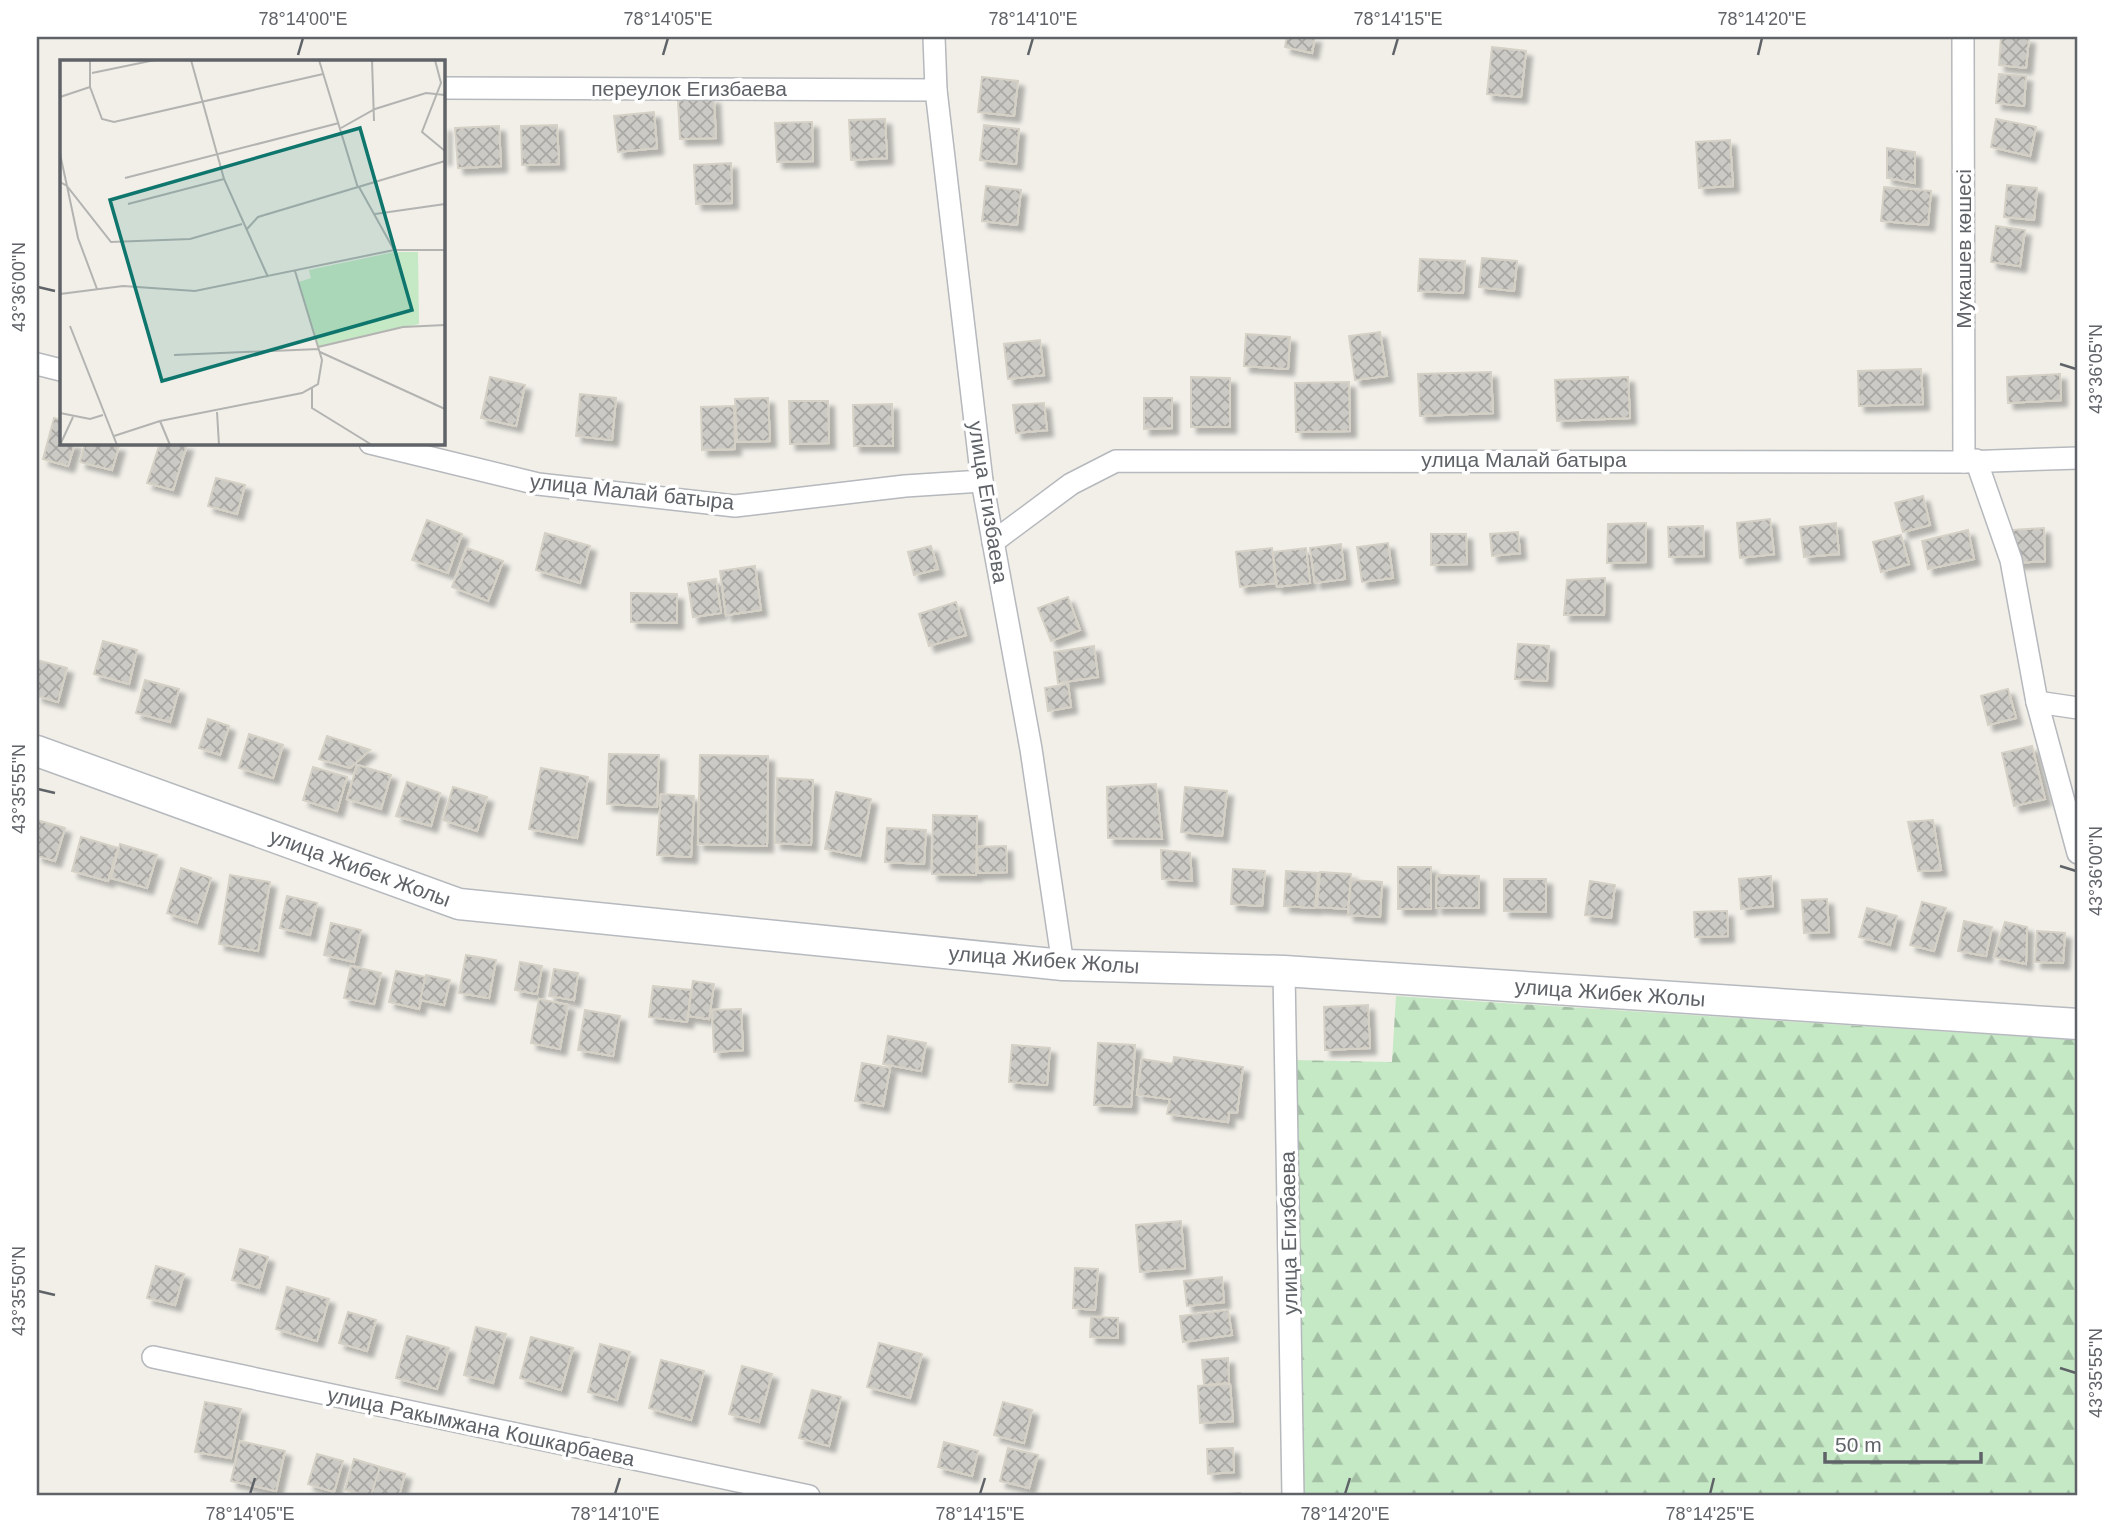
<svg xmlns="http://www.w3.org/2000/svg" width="2115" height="1533" font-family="Arial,sans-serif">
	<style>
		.forest { fill: url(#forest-firs) }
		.building { fill: url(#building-cross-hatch); stroke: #d6d1c6; stroke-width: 2; filter: url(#shadow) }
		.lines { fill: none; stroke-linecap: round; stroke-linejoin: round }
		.minor-casing { stroke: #b5b8bc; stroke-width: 24 }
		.secondary-casing { stroke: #b6babf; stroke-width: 33 }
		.minor { stroke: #fff; stroke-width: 21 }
		.secondary { stroke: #fff; stroke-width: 30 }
		.ticks { fill: none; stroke: #5f6368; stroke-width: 2.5 }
		.labels { text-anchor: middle; stroke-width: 7; stroke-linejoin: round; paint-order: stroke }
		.street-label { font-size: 21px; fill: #5f6368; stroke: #fff }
		.inset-road { fill: none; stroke: #b3b3b1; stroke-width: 2 }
		.view { fill: #0f766e; fill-opacity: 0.15; stroke: #0f766e; stroke-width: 3.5 }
		.inset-edge { fill: none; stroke: #5f6368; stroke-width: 3.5 }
		.neatline { fill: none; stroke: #5f6368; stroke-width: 2.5 }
		.ticks-label { font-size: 18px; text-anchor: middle; fill: #5f6368 }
	</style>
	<defs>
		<pattern id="forest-firs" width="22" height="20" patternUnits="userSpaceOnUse" patternTransform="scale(1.75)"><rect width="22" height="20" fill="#c5e8c5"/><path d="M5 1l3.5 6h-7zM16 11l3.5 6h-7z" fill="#a3c0a4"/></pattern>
		<pattern id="building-cross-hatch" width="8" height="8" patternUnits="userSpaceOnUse" patternTransform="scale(1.75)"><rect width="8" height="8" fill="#cccac5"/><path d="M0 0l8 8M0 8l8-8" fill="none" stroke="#a9a8a4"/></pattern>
		<filter id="shadow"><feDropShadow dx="6" dy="6" stdDeviation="2" flood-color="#0004"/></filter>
	</defs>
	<rect width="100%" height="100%" fill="#f1efe8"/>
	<polygon class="forest" points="1396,996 2078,1040 2078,1496 1295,1496 1292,1060 1392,1062"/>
	<g class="building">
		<polygon points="1287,37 1315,37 1312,53 1285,47"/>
		<polygon points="2001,37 2029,38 2026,68 1999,65"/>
		<polygon points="1492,47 1526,51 1521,97 1487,94"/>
		<polygon points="1999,74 2026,76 2024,106 1996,103"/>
		<polygon points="982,77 1018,81 1014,116 978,112"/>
		<polygon points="714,98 716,138 680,139 678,100"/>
		<polygon points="654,112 657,148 618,152 614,116"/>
		<polygon points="885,119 887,158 851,160 849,120"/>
		<polygon points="1996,119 2036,127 2030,156 1991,147"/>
		<polygon points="812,122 813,161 777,162 775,123"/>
		<polygon points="557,125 559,164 522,165 521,126"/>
		<polygon points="984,125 1019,129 1016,164 980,160"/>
		<rect x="443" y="126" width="2" height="33"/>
		<polygon points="499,126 501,166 458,168 455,128"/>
		<polygon points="1730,140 1733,186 1699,188 1696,142"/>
		<polygon points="1887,148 1915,152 1915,183 1887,178"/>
		<polygon points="731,163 732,203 696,204 694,165"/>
		<polygon points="2007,185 2037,188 2034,220 2004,217"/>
		<polygon points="986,186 1021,190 1017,225 982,221"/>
		<polygon points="1884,187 1931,191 1928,225 1881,221"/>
		<polygon points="1996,226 2025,230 2020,266 1991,262"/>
		<polygon points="1482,258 1517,261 1514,291 1479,287"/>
		<polygon points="1420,259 1465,261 1463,293 1418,291"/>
		<polygon points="1380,332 1387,376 1355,380 1349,336"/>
		<polygon points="1246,334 1290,337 1288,369 1244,366"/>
		<polygon points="1040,340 1044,375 1008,379 1004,344"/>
		<polygon points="1921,369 1923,404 1859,406 1858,371"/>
		<polygon points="1491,372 1493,413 1420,416 1418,374"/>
		<polygon points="2060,374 2061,400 2008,403 2007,377"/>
		<polygon points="490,377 525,385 516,426 481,418"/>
		<polygon points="1191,377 1230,378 1230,427 1191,427"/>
		<polygon points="1628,377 1630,418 1557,421 1555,380"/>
		<polygon points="1349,382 1350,431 1296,432 1295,383"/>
		<polygon points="580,394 616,398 612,440 576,436"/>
		<polygon points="768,398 770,441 737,442 735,399"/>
		<polygon points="1144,398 1172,398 1172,428 1144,429"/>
		<polygon points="789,401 828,401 829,443 790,444"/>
		<polygon points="1044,403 1047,430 1016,433 1013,405"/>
		<polygon points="892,404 893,446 854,446 853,405"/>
		<polygon points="734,406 735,449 702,450 701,407"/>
		<polygon points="54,418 61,420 61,443 75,443 68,466 43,459"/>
		<polygon points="85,443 119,446 112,470 80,462"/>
		<polygon points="160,443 187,445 173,490 147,483"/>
		<polygon points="216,478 245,485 237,514 208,506"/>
		<polygon points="1923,496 1930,525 1903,532 1895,503"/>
		<polygon points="1770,519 1774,554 1740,558 1737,523"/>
		<polygon points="427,520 462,534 448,573 412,560"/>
		<polygon points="1646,523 1646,562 1607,563 1608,524"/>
		<polygon points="1836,523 1839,554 1804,557 1800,527"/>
		<polygon points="1703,526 1704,556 1669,557 1668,527"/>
		<polygon points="2044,528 2045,561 2015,563 2013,530"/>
		<polygon points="1968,530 1974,559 1928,569 1922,541"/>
		<polygon points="1518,532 1520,553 1492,556 1490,534"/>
		<polygon points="545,533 590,546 580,583 536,570"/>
		<polygon points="1431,534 1466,534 1467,564 1431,565"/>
		<polygon points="1901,535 1909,564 1881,572 1873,542"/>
		<polygon points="1388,543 1393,578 1362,582 1357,547"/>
		<polygon points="1341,544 1345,579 1315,583 1310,548"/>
		<polygon points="931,546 938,569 914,575 908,552"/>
		<polygon points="467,548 503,561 488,601 452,587"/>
		<polygon points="1272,548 1276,583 1240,587 1236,552"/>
		<polygon points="1306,548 1310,583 1277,587 1273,552"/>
		<polygon points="755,566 761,610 726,615 720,571"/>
		<polygon points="1605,578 1604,615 1564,615 1567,580"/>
		<polygon points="716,579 721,613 693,617 688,583"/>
		<polygon points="631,593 677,594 677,623 631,622"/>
		<polygon points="1068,597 1080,630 1051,641 1038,608"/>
		<polygon points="956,602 966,635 929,646 919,614"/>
		<polygon points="103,641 137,650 129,684 94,674"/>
		<polygon points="1518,644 1549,646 1547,681 1515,679"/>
		<polygon points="1094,646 1098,677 1058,683 1054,652"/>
		<polygon points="37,660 67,668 58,702 37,696"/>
		<polygon points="145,680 179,689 170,722 136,713"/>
		<polygon points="1068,684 1071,707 1048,711 1045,688"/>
		<polygon points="2008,689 2016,718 1988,725 1981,696"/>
		<polygon points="208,719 229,726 220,755 199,748"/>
		<polygon points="249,734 283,745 273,778 239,768"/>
		<polygon points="327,736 370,750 350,768 319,759"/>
		<polygon points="2032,746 2045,799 2014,806 2002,753"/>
		<polygon points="609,754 659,755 657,807 607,804"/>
		<polygon points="700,755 768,756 767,846 698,844"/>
		<polygon points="357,765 391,775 381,809 347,799"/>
		<polygon points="313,767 347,777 337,811 303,800"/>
		<polygon points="541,768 588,777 577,838 529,829"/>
		<polygon points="777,778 813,780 811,845 775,843"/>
		<polygon points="407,782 440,793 431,826 396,816"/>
		<polygon points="1156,784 1162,839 1108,838 1107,787"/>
		<polygon points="453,787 487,797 477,831 443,820"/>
		<polygon points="1185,787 1227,791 1222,836 1181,832"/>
		<polygon points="836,792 871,799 860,856 825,849"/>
		<polygon points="661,794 694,796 691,857 657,855"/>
		<polygon points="933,815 977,816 976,875 932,874"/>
		<polygon points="37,820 65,828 55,861 37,856"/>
		<polygon points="1933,820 1941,870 1918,871 1908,822"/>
		<polygon points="887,828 926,830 924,864 885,862"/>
		<polygon points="81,837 118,848 108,881 72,871"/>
		<polygon points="120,844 157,855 147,888 111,878"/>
		<polygon points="1006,846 1007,872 978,873 977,847"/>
		<polygon points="1161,850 1190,853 1192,881 1162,879"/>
		<rect x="1398" y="867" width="33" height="42"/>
		<polygon points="181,868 211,878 197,923 167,913"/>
		<polygon points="1233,869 1265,871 1262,906 1231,904"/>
		<polygon points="1286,871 1318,873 1315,908 1284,906"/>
		<polygon points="1320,872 1351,874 1348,909 1317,907"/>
		<polygon points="230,875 270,882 258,951 219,944"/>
		<polygon points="1437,875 1479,876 1479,908 1436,908"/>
		<polygon points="1771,876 1773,906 1741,909 1739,879"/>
		<polygon points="1504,879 1546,879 1546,912 1504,911"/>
		<polygon points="1351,880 1382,882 1380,917 1348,915"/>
		<polygon points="1590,881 1615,885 1611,918 1585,915"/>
		<polygon points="287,896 317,903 310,935 280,928"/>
		<polygon points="1827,899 1829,932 1804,933 1802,900"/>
		<polygon points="1922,902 1946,908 1934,951 1910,945"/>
		<polygon points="1867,908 1897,916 1890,945 1859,937"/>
		<polygon points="1727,911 1728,936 1695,937 1694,912"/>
		<polygon points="1964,921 1992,927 1986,956 1958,951"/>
		<polygon points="2005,922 2027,927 2026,964 1994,957"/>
		<polygon points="331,923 361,930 354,962 324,955"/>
		<polygon points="2037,931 2065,933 2063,963 2035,962"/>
		<polygon points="466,955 496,960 489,998 459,993"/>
		<polygon points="520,962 542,966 537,994 515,990"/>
		<polygon points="351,966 381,973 374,1004 344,998"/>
		<polygon points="554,969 578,973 574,1000 549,996"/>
		<polygon points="396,971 426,977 419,1009 389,1002"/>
		<polygon points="426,975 450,980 444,1005 420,1000"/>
		<polygon points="693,981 714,984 709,1019 688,1016"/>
		<polygon points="653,986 691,990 687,1022 649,1017"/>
		<polygon points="539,999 568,1005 560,1049 531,1043"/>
		<polygon points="1368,1005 1370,1048 1325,1050 1324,1007"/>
		<polygon points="741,1009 743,1050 714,1052 712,1010"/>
		<polygon points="585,1010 620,1016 613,1056 578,1050"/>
		<polygon points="888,1036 926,1043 921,1071 883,1064"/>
		<polygon points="1098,1043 1135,1045 1131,1107 1094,1105"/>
		<polygon points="1012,1045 1050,1048 1047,1085 1009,1082"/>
		<polygon points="1174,1057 1243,1067 1237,1113 1229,1112 1228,1122 1167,1114 1170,1099 1137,1095 1142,1059 1173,1064"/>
		<polygon points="862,1063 890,1068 883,1106 855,1101"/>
		<polygon points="1181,1221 1185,1268 1140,1272 1136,1225"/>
		<polygon points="240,1249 268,1257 259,1288 232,1280"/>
		<polygon points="156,1266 184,1274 175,1305 147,1298"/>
		<polygon points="1075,1268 1098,1269 1095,1310 1073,1308"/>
		<polygon points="1222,1277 1224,1302 1187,1306 1184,1281"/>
		<polygon points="287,1287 329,1299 317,1341 276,1329"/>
		<polygon points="1228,1310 1232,1335 1183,1342 1180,1316"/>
		<polygon points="348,1312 376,1320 367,1351 339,1343"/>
		<polygon points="1091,1317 1118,1318 1118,1338 1090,1337"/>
		<polygon points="476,1327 506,1334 493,1383 464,1375"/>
		<polygon points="407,1336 449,1348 437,1389 396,1378"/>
		<polygon points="531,1337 573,1348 561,1390 520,1378"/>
		<polygon points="879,1343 922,1354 910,1398 867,1387"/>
		<polygon points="600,1344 630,1352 617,1400 588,1392"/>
		<polygon points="1228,1358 1229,1383 1204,1385 1202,1360"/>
		<polygon points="661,1360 704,1371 691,1420 649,1408"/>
		<polygon points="742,1366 772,1374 759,1422 729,1414"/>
		<polygon points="1230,1384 1233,1421 1200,1423 1198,1386"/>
		<polygon points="812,1390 841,1397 829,1446 799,1438"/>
		<polygon points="205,1402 241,1409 231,1458 195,1452"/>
		<polygon points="1003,1402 1032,1410 1024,1443 994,1435"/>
		<polygon points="240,1441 285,1451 276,1491 231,1481"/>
		<polygon points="944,1442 978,1451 972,1476 938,1467"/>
		<polygon points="1008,1448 1038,1455 1029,1488 1000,1481"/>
		<polygon points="1233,1448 1234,1472 1208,1474 1207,1449"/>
		<polygon points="317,1454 343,1461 334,1492 308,1484"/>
		<polygon points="354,1459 380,1467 371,1496 345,1490"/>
		<polygon points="380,1467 405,1474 399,1496 371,1496"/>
		<polygon points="1240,1493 1240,1496 1215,1496 1215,1495"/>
	</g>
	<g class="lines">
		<defs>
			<g id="minor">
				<polyline points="934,37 936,90 982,481 1031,749 1063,965"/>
				<polyline points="1963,37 1964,462"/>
				<polyline points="443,88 936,90"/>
				<polyline points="37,364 61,370"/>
				<polyline points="370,443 538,484 735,506 905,486 982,481"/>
				<polyline points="1976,460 2011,560 2037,702 2078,853"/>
				<polyline points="993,542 1071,484 1116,461 1964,462 2078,458"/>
				<polyline points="2037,702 2078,708"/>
				<polyline points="1284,971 1293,1496"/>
				<polyline points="153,1357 809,1496"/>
			</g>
			<polyline id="secondary" points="37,751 459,904 1063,965 1284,971 2078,1024"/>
		</defs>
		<use href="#minor" class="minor-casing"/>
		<use href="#secondary" class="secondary-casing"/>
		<use href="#minor" class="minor"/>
		<use href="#secondary" class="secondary"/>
	</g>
	<path class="ticks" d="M 298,55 L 303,38M 663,55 L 668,38M 1028,55 L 1033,38M 1393,55 L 1398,38M 1758,55 L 1762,38M 38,287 L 55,291M 2060,364 L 2076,369M 38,789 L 55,793M 2060,866 L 2076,871M 38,1291 L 55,1295M 2060,1368 L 2076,1373M 250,1494 L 255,1478M 615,1494 L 620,1478M 980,1494 L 985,1478M 1345,1494 L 1350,1478M 1710,1494 L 1714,1478"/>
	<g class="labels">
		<g class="street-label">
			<text x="689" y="96">переулок Егизбаева</text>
			<text transform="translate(1964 249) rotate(-90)" y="7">Мукашев көшесі</text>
			<text x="1524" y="467">улица Малай батыра</text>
			<text transform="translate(632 492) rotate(6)" y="7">улица Малай батыра</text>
			<text transform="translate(988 502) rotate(81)" y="7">улица Егизбаева</text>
			<text transform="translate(360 868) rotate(20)" y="7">улица Жибек Жолы</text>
			<text transform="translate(1044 960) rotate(4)" y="7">улица Жибек Жолы</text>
			<text transform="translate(1610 993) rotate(4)" y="7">улица Жибек Жолы</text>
			<text transform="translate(1289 1233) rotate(-91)" y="7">улица Егизбаева</text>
			<text transform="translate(481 1427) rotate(12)" y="7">улица Ракымжана Кошкарбаева</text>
		</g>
	</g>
	<g transform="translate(60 60)">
		<rect width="385" height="385" fill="#f1efe8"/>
		<path d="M 334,192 L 358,192 L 359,264 L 258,287 L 239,222 L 251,218 L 249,210 Z" fill="#c5e8c5"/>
		<path class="inset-road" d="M 131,0 L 164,119 L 208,217M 259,0 L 298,128M 312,0 L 314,61M 375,0 L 381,23 L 362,72 L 385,91M 32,13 L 95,0M 30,27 L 42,59 L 54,62 L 263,14M 0,37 L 30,27 L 30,0M 281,68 L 315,49 L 366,33 L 385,35M 0,94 L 7,126 L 51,182 L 130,179 L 182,164M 65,118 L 279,63M 0,122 L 7,126 L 18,178 L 37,229M 299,127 L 334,190M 68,144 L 164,119M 315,154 L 385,144M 186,170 L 198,157 L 385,101M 0,234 L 63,226 L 135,231 L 334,190 L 385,190M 10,266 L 57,385M 258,287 L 343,267 L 385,265M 260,292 L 385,349M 114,295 L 259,289M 252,328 L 252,348 L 312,385M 157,352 L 159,385M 0,353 L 30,359 L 43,355M 100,361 L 110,385M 54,376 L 100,361 L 242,333 L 258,324 L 262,300 L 235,211M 0,385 L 13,357"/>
		<path class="view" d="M 300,68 L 352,250 L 102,321 L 50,140 Z"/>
		<rect width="385" height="385" class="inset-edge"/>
	</g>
	<rect width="2115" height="1533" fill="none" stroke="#ffffff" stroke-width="77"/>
	<path d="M1825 1452v10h156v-10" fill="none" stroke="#5f6368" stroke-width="3.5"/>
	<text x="1835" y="1452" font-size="21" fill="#5f6368" stroke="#ffffff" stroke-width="5" paint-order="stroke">50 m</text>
	<rect x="38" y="38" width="2038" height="1456" class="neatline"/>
	<g class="ticks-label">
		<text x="303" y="25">78°14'00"E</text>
		<text x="668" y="25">78°14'05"E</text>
		<text x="1033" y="25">78°14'10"E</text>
		<text x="1398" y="25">78°14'15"E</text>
		<text x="1762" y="25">78°14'20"E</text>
		<text transform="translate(19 287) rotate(-90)" y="6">43°36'00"N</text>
		<text transform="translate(2096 369) rotate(-90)" y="6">43°36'05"N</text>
		<text transform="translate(19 789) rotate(-90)" y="6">43°35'55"N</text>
		<text transform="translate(2096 871) rotate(-90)" y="6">43°36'00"N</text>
		<text transform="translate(19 1291) rotate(-90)" y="6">43°35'50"N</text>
		<text transform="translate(2096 1373) rotate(-90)" y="6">43°35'55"N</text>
		<text x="250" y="1520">78°14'05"E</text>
		<text x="615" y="1520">78°14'10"E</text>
		<text x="980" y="1520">78°14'15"E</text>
		<text x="1345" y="1520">78°14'20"E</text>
		<text x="1710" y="1520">78°14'25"E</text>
	</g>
</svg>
